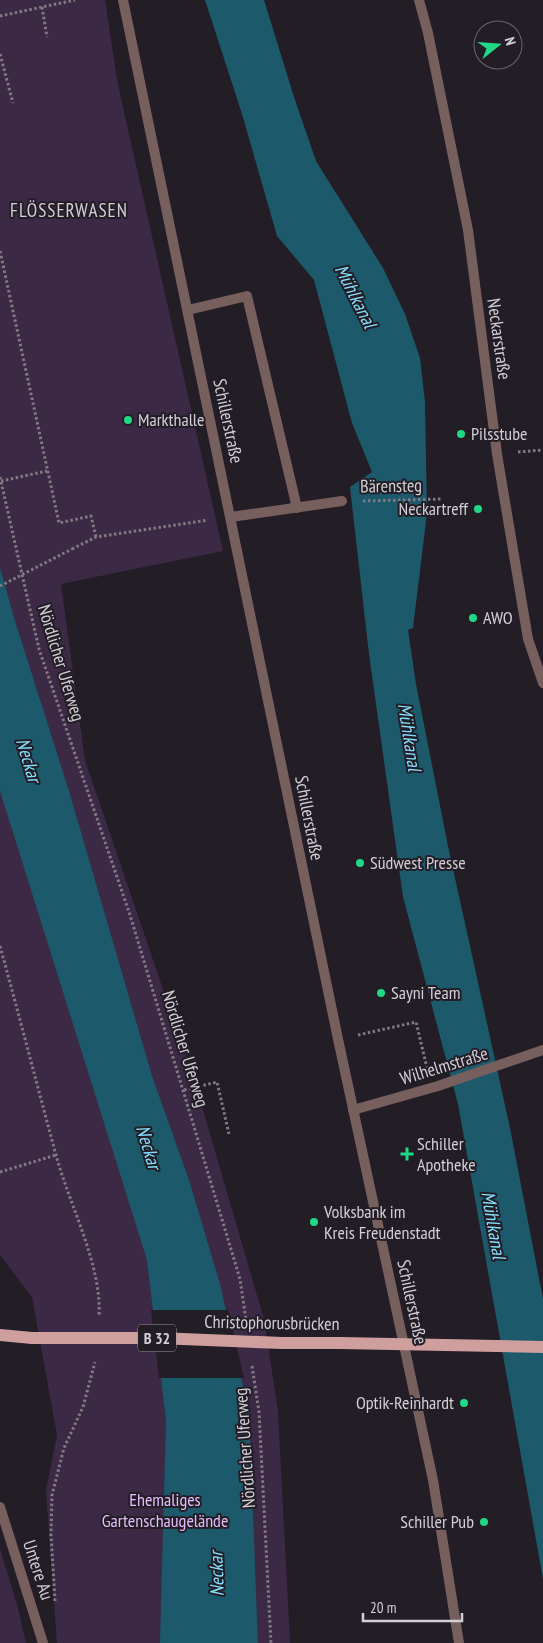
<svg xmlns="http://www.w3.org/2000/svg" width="543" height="1643" font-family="'PT Sans Narrow',sans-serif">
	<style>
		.green { fill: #3c2945 }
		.water { fill: #1b596b }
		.pier { fill: #231d26 }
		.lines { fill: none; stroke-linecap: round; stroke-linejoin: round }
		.path { stroke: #807b83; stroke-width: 3; stroke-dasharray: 2.5 2.5; stroke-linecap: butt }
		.lane { stroke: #775f5e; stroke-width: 10 }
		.street { stroke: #775f5e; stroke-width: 10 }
		.primary { stroke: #cf9f9e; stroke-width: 12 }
		.path-bridge { stroke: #807b83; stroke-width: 3; stroke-dasharray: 2.5 2.5; stroke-linecap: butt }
		.primary-bridge { stroke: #cf9f9e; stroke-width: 12 }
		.poi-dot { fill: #21d887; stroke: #231d26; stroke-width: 2 }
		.labels { text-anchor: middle; stroke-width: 4; stroke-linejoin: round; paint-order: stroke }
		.shield { fill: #231d26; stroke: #9e9aa1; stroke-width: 1 }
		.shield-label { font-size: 16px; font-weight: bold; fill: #d3cfd6 }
		.street-label { font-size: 18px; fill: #d3cfd6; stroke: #231d26 }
		.poi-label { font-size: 18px; fill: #d3cfd6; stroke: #231d26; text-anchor: start }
		.park-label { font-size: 18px; fill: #e7bdfd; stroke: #231d26 }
		.neighbourhood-label { font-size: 19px; letter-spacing: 1px; fill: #d3cfd6; stroke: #231d26 }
		.water-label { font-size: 19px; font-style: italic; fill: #83dffe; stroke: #231d26 }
	</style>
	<rect width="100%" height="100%" fill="#231d26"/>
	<g class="green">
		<polygon points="0,0 105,0 118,85 223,551 61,584 85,760 196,1086 264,1319 278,1411 290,1643 57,1643 46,1490 57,1435 32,1297 0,1255"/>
		<polygon points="0,1549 17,1604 26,1643 0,1643"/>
	</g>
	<g class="water">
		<polygon points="205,0 264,0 294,97 316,161 383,268 405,314 420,358 425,402 427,513 413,628 408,630 416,684 448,846 510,1128 543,1299 543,1579 458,1104 403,897 369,654 350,487 372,472 352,423 314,280 277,236 242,114"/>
		<polygon points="0,568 15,621 69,791 152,1076 189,1180 220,1284 249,1413 258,1643 160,1643 166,1420 147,1260 0,791"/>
	</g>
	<polygon class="pier" points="151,1310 228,1310 244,1378 159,1378"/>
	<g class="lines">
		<g class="path">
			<polyline points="42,7 47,37"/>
			<polyline points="0,16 75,0"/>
			<polyline points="0,54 13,103"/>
			<polyline points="0,251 59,523 91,516 96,537"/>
			<polyline points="518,452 543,450"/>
			<polyline points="0,477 39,649 130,915 240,1279 246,1320"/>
			<polyline points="1,481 47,471"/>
			<polyline points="363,501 441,499"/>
			<polyline points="72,549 96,537 208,520"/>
			<path d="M 0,946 C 19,1015 37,1085 56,1155 C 69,1204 102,1265 99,1316"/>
			<polyline points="358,1035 416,1022 427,1068"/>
			<polyline points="184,1090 217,1082 229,1134"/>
			<polyline points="0,1172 56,1155"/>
			<polyline points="252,1366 259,1412 271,1643"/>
			<polyline points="55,1601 51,1535 52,1495 64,1448 83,1407 95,1362"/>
		</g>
		<g class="lane">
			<polyline points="188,310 247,296 297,508"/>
			<polyline points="231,517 342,501"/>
			<polyline points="0,1507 43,1643"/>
		</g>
		<g class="street">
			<polyline points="123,0 338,1039 433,1480 459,1643"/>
			<polyline points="419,0 428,33 468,230 497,454 528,639 543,683"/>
			<polyline points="353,1110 438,1086 543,1050"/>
		</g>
		<g class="primary">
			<polyline points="0,1335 32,1338"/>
			<polyline points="282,1343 340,1343 543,1347"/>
		</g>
		<polyline class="path-bridge" points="0,586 72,549"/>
		<polyline class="primary-bridge" points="32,1338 158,1338 282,1343"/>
	</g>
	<g class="poi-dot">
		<circle cx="128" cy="420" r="5"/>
		<circle cx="461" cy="434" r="5"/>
		<circle cx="478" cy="509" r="5"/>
		<circle cx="473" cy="618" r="5"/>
		<circle cx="360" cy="863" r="5"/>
		<circle cx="381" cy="993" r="5"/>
		<path d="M404.5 1146.5h5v5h5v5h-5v5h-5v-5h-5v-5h5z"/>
		<circle cx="314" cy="1222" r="5"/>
		<circle cx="464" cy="1403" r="5"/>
		<circle cx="484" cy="1522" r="5"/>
	</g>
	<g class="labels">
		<rect class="shield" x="138" y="1324.5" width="38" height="27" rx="4"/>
		<g class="shield-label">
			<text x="157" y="1344">B 32</text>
		</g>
		<g class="street-label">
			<text transform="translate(499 339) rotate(82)" y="6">Neckarstraße</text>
			<text transform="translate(228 421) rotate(78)" y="6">Schillerstraße</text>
			<text transform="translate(391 486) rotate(-1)" y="6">Bärensteg</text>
			<text transform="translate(61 663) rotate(73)" y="6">Nördlicher Uferweg</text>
			<text transform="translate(309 818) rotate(79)" y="6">Schillerstraße</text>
			<text transform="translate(185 1049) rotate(73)" y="6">Nördlicher Uferweg</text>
			<text transform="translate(444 1066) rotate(-17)" y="6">Wilhelmstraße</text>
			<text transform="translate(412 1302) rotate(78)" y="6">Schillerstraße</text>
			<text transform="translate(272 1323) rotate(1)" y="6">Christophorusbrücken</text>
			<text transform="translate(245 1448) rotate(-94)" y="6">Nördlicher Uferweg</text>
			<text transform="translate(38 1570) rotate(72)" y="6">Untere Au</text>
		</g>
		<g class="poi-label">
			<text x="138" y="426">Markthalle</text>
			<text x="471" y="440">Pilsstube</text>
			<text x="468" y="515" text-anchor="end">Neckartreff</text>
			<text x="483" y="624">AWO</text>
			<text x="370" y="869">Südwest Presse</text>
			<text x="391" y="999">Sayni Team</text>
			<text x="417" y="1150">Schiller<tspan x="417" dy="21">Apotheke</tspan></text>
			<text x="324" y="1218">Volksbank im<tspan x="324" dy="21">Kreis Freudenstadt</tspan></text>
			<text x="454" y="1409" text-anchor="end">Optik-Reinhardt</text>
			<text x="474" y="1528" text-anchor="end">Schiller Pub</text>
		</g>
		<g class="park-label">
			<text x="165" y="1506">Ehemaliges<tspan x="165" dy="21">Gartenschaugelände</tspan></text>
		</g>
		<g class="neighbourhood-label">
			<text x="69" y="217">FLÖSSERWASEN</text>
		</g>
		<g class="water-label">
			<text transform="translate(356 296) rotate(63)" y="7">Mühlkanal</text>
			<text transform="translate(410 737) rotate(81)" y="7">Mühlkanal</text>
			<text transform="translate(29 760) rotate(73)" y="7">Neckar</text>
			<text transform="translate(149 1147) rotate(73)" y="7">Neckar</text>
			<text transform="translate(494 1225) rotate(80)" y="7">Mühlkanal</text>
			<text transform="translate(216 1574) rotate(-92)" y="7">Neckar</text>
		</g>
	</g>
	<g transform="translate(498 45) rotate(73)"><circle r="24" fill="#231d26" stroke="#69646c"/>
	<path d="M0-4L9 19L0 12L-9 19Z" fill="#21d887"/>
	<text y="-8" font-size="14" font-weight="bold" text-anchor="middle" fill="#d3cfd6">N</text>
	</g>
	<path d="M363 1613v8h99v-8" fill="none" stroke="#d3cfd6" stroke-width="2.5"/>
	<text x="370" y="1613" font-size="15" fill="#d3cfd6" stroke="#231d26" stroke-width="4" paint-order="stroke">20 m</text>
</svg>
